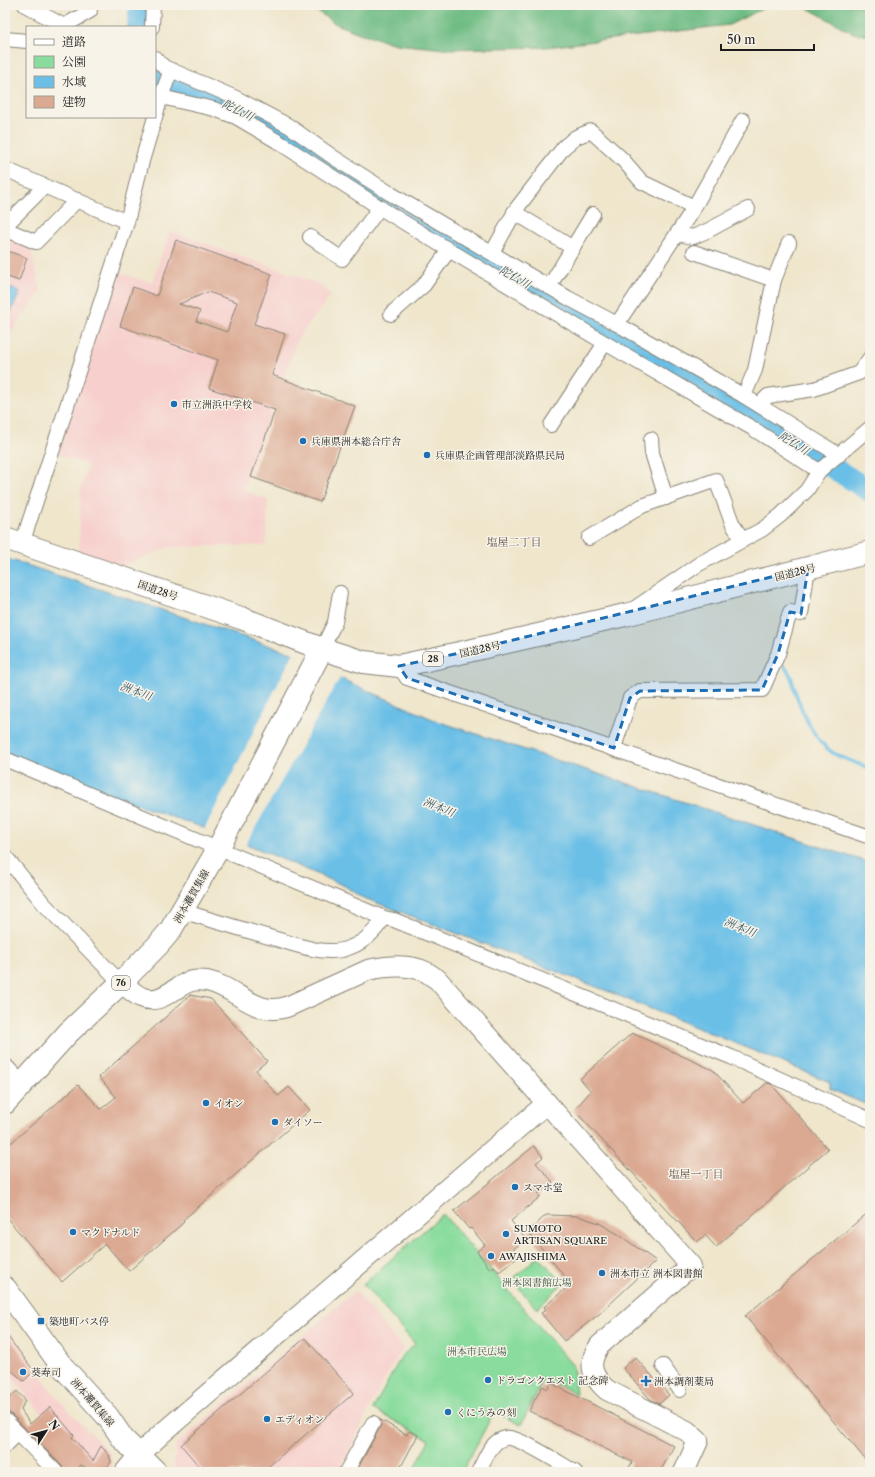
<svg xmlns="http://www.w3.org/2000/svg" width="875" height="1477" font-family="'Libre Caslon Text','Noto Serif JP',serif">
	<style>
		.built { fill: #f7d0cd }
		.green { fill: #89dc9d; stroke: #527c5c }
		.forest { fill: #6ebc84; stroke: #456c50 }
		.water { fill: #6bbfe7; stroke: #446e82 }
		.pier { fill: #efe6cc }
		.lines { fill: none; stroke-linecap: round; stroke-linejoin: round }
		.stream { stroke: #6bbfe7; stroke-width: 3.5 }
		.river { stroke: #6bbfe7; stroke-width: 22 }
		.building { fill: #dba992; fill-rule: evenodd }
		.street-casing { stroke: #868174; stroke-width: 16 }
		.secondary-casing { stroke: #868174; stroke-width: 22 }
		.primary-casing { stroke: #868174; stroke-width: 24 }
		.highway-casing { stroke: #868174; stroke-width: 24 }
		.street { stroke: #fff; stroke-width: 14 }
		.secondary { stroke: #fff; stroke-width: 20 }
		.primary { stroke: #fff; stroke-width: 22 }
		.highway { stroke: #fff; stroke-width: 22 }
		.marked { fill: #1f6fb2; fill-opacity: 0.2; stroke: #1f6fb2; stroke-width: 3; stroke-dasharray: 8 5; stroke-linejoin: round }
		.poi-dot { fill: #1f6fb2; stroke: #f7f3e8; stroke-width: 1.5 }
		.labels { text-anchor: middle; stroke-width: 3; stroke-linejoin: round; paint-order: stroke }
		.shield { fill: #f7f3e8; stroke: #5e5c59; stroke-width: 1 }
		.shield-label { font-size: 9px; font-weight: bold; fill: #1c1c1c }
		.poi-label { font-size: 10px; fill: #1c1c1c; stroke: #f7f3e8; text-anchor: start }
		.street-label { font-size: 10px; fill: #1c1c1c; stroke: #f7f3e8 }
		.park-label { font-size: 10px; fill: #3d5643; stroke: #f7f3e8 }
		.water-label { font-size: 11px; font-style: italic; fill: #385563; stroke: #f7f3e8 }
		.neighbourhood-label { font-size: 11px; fill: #5f4d45; stroke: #f7f3e8 }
	</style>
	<rect width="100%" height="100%" fill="#f7f3e8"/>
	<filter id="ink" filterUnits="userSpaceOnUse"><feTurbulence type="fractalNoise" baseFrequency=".025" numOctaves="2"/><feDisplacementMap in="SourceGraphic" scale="8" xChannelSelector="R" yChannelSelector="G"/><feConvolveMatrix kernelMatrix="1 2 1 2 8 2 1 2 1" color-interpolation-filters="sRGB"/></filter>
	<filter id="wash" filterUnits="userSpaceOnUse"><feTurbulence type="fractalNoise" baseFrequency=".012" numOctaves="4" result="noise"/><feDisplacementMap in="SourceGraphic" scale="16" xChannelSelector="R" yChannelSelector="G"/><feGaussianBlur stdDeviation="0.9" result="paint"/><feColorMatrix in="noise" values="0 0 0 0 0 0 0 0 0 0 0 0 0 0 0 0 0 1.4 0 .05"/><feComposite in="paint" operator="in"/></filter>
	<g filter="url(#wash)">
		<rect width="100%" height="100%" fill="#efe6cc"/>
		<g class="built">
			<polygon points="170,231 319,284 331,295 298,338 243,490 268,500 266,545 169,547 122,566 79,551 81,488 88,465 57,454 117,272 152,283"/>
			<polygon points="5,233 28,241 41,291 5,340"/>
			<polygon points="355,1291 403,1349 394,1362 365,1417 340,1472 180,1472 174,1467 176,1444"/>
			<polygon points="5,1326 50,1389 70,1412 111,1454 111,1466 107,1472 83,1472 86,1467 5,1369"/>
		</g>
		<g class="green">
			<polygon points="443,1214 573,1366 576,1394 544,1378 521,1425 494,1412 462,1472 413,1472 429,1440 373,1409 401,1357 415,1344 363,1284"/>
			<polygon points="538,1256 563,1283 537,1309 512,1280"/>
		</g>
		<g class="forest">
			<polygon points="308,5 770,5 729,25 546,47 445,49 396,44 359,33 336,24"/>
			<polygon points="802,5 870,5 870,36 853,33"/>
		</g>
		<g class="water">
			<polygon points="5,285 20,292 5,325"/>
			<polygon points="5,558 292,653 348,682 437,721 870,863 870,1106 830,1089 830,1082 607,991 359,896 345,886 235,839 68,780 5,752"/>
		</g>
		<polygon class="pier" points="294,652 341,676 245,846 204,830"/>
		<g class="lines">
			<path class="stream" d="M 784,666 C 794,677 792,684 797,697 C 805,718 814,740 833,753 C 843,759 859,764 870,768"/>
			<g class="river">
				<polyline points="138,27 140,5"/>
				<polyline points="155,78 190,94 221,101 283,133 372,193 747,414 870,491"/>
			</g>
		</g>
		<g id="blocks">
			<g class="building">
				<path d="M 176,240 L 272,274 L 254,324 L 285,334 L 272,375 L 355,406 L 320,502 L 251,477 L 275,410 L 209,388 L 218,360 L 120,326 L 133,287 L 157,296 ZM 208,292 L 237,302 L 227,332 L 196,321 L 200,311 L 179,304 Z"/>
				<polygon points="5,250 27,258 19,281 5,276"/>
				<polygon points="190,995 211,999 267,1061 256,1070 278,1096 289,1087 310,1110 183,1220 184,1222 129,1271 105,1244 62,1282 5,1216 5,1148 78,1085 101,1109 116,1097 99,1077"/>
				<polygon points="632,1033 713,1070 743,1103 767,1083 771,1084 828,1149 716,1247 705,1235 697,1242 574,1110 591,1091 580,1079"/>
				<polygon points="534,1146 543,1157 536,1163 553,1182 538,1194 540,1197 511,1221 526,1239 510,1252 516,1259 499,1272 494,1266 490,1269 477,1251 485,1245 471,1228 469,1229 454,1211"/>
				<polygon points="870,1211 870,1465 745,1316"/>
				<polygon points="546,1215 578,1216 599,1223 618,1234 656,1261 598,1315 564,1341 541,1313 546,1310 544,1307 571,1284 528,1232"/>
				<polygon points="5,1333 34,1371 24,1381 5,1365"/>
				<polygon points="305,1338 354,1393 262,1472 204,1472 181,1445"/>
				<polygon points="635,1357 669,1395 659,1404 650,1399 623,1368"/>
				<polygon points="551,1383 674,1446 660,1472 638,1472 629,1468 632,1462 529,1411 542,1386 548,1389"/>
				<polygon points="17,1391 25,1400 21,1410 30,1424 50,1407 74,1435 72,1437 93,1461 101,1446 109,1455 111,1462 104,1472 93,1472 81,1465 74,1472 64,1472 62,1466 11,1414 5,1410 5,1402"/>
				<polygon points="381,1420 407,1435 409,1431 418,1435 398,1472 356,1472 380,1427"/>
			</g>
		</g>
	</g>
	<g filter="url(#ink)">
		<use href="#blocks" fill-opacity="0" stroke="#868174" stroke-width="1"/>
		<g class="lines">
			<defs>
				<g id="street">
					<polyline points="25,5 64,26 63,27"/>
					<polyline points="64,26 90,11"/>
					<polyline points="152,27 153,5"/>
					<polyline points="5,39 27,41"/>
					<polyline points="155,58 164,67 236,98 289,126 333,157 391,194 568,298 617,324 744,396 839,455"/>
					<polyline points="161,97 214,109 236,117 277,141 382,209 449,250 605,343 752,428 819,471"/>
					<polyline points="5,169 127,222"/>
					<polyline points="514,212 573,248"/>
					<polyline points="5,226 45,186"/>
					<polyline points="5,229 36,242 77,200"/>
					<polyline points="677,234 693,237 709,230 748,209"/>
					<polyline points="310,237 342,259 380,207"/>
					<polyline points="694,252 774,280"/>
					<polyline points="492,253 517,208 564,147 576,137 591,131 623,160 642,182 694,207"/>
					<polyline points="549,287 593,214"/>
					<polyline points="391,314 424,285 449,250"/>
					<polyline points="617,324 692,211 743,120"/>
					<polyline points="744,396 755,370 774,280 789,243"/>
					<polyline points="759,405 768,396 814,389 859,373 870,358"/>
					<polyline points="551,425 605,343"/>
					<polyline points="651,439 652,453 666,498"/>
					<polyline points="589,538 642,506 716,480 733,525 743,540"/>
					<polyline points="22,544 127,222 142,161 161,97 171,70"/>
					<polyline points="635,608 699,564 763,529 781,515 807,490 819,471 870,428"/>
					<polyline points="322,649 335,622 340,593"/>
					<polyline points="399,666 407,678 870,837"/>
					<polyline points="614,748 630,698 640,691 762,690 778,654 790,612 801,614 808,568"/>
					<polyline points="5,759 384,918 394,920 731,1057 870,1120"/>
					<polyline points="5,856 44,904 121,983"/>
					<path d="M 182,911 C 214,921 245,930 276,939 C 297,945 320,954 342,950 C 362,945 373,934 384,918"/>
					<polyline points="5,1065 22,1083"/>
					<polyline points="663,1366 680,1390"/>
					<polyline points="5,1420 56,1472"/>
					<polyline points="5,1446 18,1433"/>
					<polyline points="346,1472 373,1423"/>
					<path d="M 478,1472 C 484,1462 488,1448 498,1441 C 502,1439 506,1437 510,1438 C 524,1440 561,1464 575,1472"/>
				</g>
				<g id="secondary">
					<path d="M 121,983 C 128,987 134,994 141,997 C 158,1005 172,990 186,983 C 192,980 200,980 207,981 C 237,987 256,1019 289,1006 L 368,970 C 386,966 410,964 426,972 C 430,974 433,977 437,979 L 691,1266 L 600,1345 C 587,1363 591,1376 607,1390 L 687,1431 L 698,1441 L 684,1472"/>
					<polyline points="125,1472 139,1455 160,1435 547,1103"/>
				</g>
				<g id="primary">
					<polyline points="5,1103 68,1033 121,983 158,945 170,931 218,849 322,649"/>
					<polyline points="5,1288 61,1365 108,1417 123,1439 156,1472"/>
				</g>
				<polyline id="highway" points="5,538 241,618 322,649 364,662 399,666 464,652 625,615 870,552"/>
			</defs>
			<use href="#street" class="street-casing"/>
			<use href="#secondary" class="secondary-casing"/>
			<use href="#primary" class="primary-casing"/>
			<use href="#highway" class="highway-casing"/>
			<use href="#street" class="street"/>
			<use href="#secondary" class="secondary"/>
			<use href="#primary" class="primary"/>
			<use href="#highway" class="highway"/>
		</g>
	</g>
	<path class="marked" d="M 808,568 L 801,614 L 790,612 L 778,654 L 762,690 L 640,691 L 630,698 L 614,748 L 407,678 L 399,666 L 464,652 Z"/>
	<g class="poi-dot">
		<circle cx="174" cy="404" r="4"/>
		<circle cx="303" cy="441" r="4"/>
		<circle cx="427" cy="455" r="4"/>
		<circle cx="206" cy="1103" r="4"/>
		<circle cx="275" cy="1122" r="4"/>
		<circle cx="515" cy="1187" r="4"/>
		<circle cx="73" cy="1232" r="4"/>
		<circle cx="506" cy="1234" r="4"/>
		<circle cx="491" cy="1256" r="4"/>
		<circle cx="602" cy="1273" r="4"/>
		<rect x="37" y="1317" width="8" height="8" rx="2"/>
		<circle cx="23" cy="1372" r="4"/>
		<circle cx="488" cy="1380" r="4"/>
		<path d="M644 1375h4v4h4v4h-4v4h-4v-4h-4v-4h4z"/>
		<circle cx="448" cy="1412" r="4"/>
		<circle cx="267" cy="1419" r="4"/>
	</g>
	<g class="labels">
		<g class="shield">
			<rect x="423" y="652" width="20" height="14" rx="3"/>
			<rect x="112" y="976" width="18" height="14" rx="3"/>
		</g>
		<g class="shield-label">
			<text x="433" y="662">28</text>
			<text x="121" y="986">76</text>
		</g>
		<g class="poi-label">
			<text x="182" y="408">市立洲浜中学校</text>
			<text x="311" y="445">兵庫県洲本総合庁舎</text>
			<text x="435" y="459">兵庫県企画管理部淡路県民局</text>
			<text x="214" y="1107">イオン</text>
			<text x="283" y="1126">ダイソー</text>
			<text x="523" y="1191">スマホ堂</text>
			<text x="514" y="1232">SUMOTO<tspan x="514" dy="12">ARTISAN SQUARE</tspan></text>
			<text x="81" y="1236">マクドナルド</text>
			<text x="499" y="1260">AWAJISHIMA</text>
			<text x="610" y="1277">洲本市立 洲本図書館</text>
			<text x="49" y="1325">築地町バス停</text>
			<text x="31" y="1376">葵寿司</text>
			<text x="496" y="1384">ドラゴンクエスト 記念碑</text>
			<text x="654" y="1385">洲本調剤薬局</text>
			<text x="456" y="1416">くにうみの刻</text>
			<text x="275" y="1423">エディオン</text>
		</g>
		<g class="street-label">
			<text transform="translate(795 572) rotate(-14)" y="4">国道28号</text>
			<text transform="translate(158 590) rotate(19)" y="4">国道28号</text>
			<text transform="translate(480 649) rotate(-13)" y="4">国道28号</text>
			<text transform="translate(191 896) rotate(-60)" y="4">洲本灘賀集線</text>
			<text transform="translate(93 1402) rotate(49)" y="4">洲本灘賀集線</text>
		</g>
		<g class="park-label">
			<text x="537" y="1286">洲本図書館広場</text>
			<text x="477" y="1355">洲本市民広場</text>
		</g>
		<g class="water-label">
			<text transform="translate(238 110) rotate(26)" y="4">陀仏川</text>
			<text transform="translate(515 277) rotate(30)" y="4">陀仏川</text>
			<text transform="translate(794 443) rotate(32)" y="4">陀仏川</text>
			<text transform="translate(136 691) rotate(20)" y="4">洲本川</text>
			<text transform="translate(439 807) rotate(22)" y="4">洲本川</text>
			<text transform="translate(740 927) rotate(22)" y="4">洲本川</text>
		</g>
		<g class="neighbourhood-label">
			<text x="514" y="546">塩屋二丁目</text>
			<text x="696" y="1178">塩屋一丁目</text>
		</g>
	</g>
	<rect width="875" height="1477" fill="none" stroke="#f7f3e8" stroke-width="20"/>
	<rect x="26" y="26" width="130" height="92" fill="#f7f3e8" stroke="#9f9d96"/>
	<rect x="34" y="39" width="20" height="6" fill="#ffffff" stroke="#9f9d96"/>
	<text x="62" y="46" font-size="12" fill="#1c1c1c">道路</text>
	<rect x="34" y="56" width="20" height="12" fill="#89dc9d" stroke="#9f9d96"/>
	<text x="62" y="66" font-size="12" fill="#1c1c1c">公園</text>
	<rect x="34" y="76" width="20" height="12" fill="#6bbfe7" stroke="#9f9d96"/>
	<text x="62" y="86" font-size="12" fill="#1c1c1c">水域</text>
	<rect x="34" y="96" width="20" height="12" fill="#dba992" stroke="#9f9d96"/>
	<text x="62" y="106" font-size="12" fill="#1c1c1c">建物</text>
	<g transform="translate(46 1431) rotate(54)" stroke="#f7f3e8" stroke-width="3" paint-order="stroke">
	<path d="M0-3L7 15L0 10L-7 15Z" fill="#1c1c1c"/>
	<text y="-6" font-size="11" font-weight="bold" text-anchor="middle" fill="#1c1c1c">N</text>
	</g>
	<path d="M721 44v6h93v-6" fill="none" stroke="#1c1c1c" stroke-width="2"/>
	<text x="727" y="44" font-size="12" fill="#1c1c1c" stroke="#f7f3e8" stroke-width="3" paint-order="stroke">50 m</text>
</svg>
